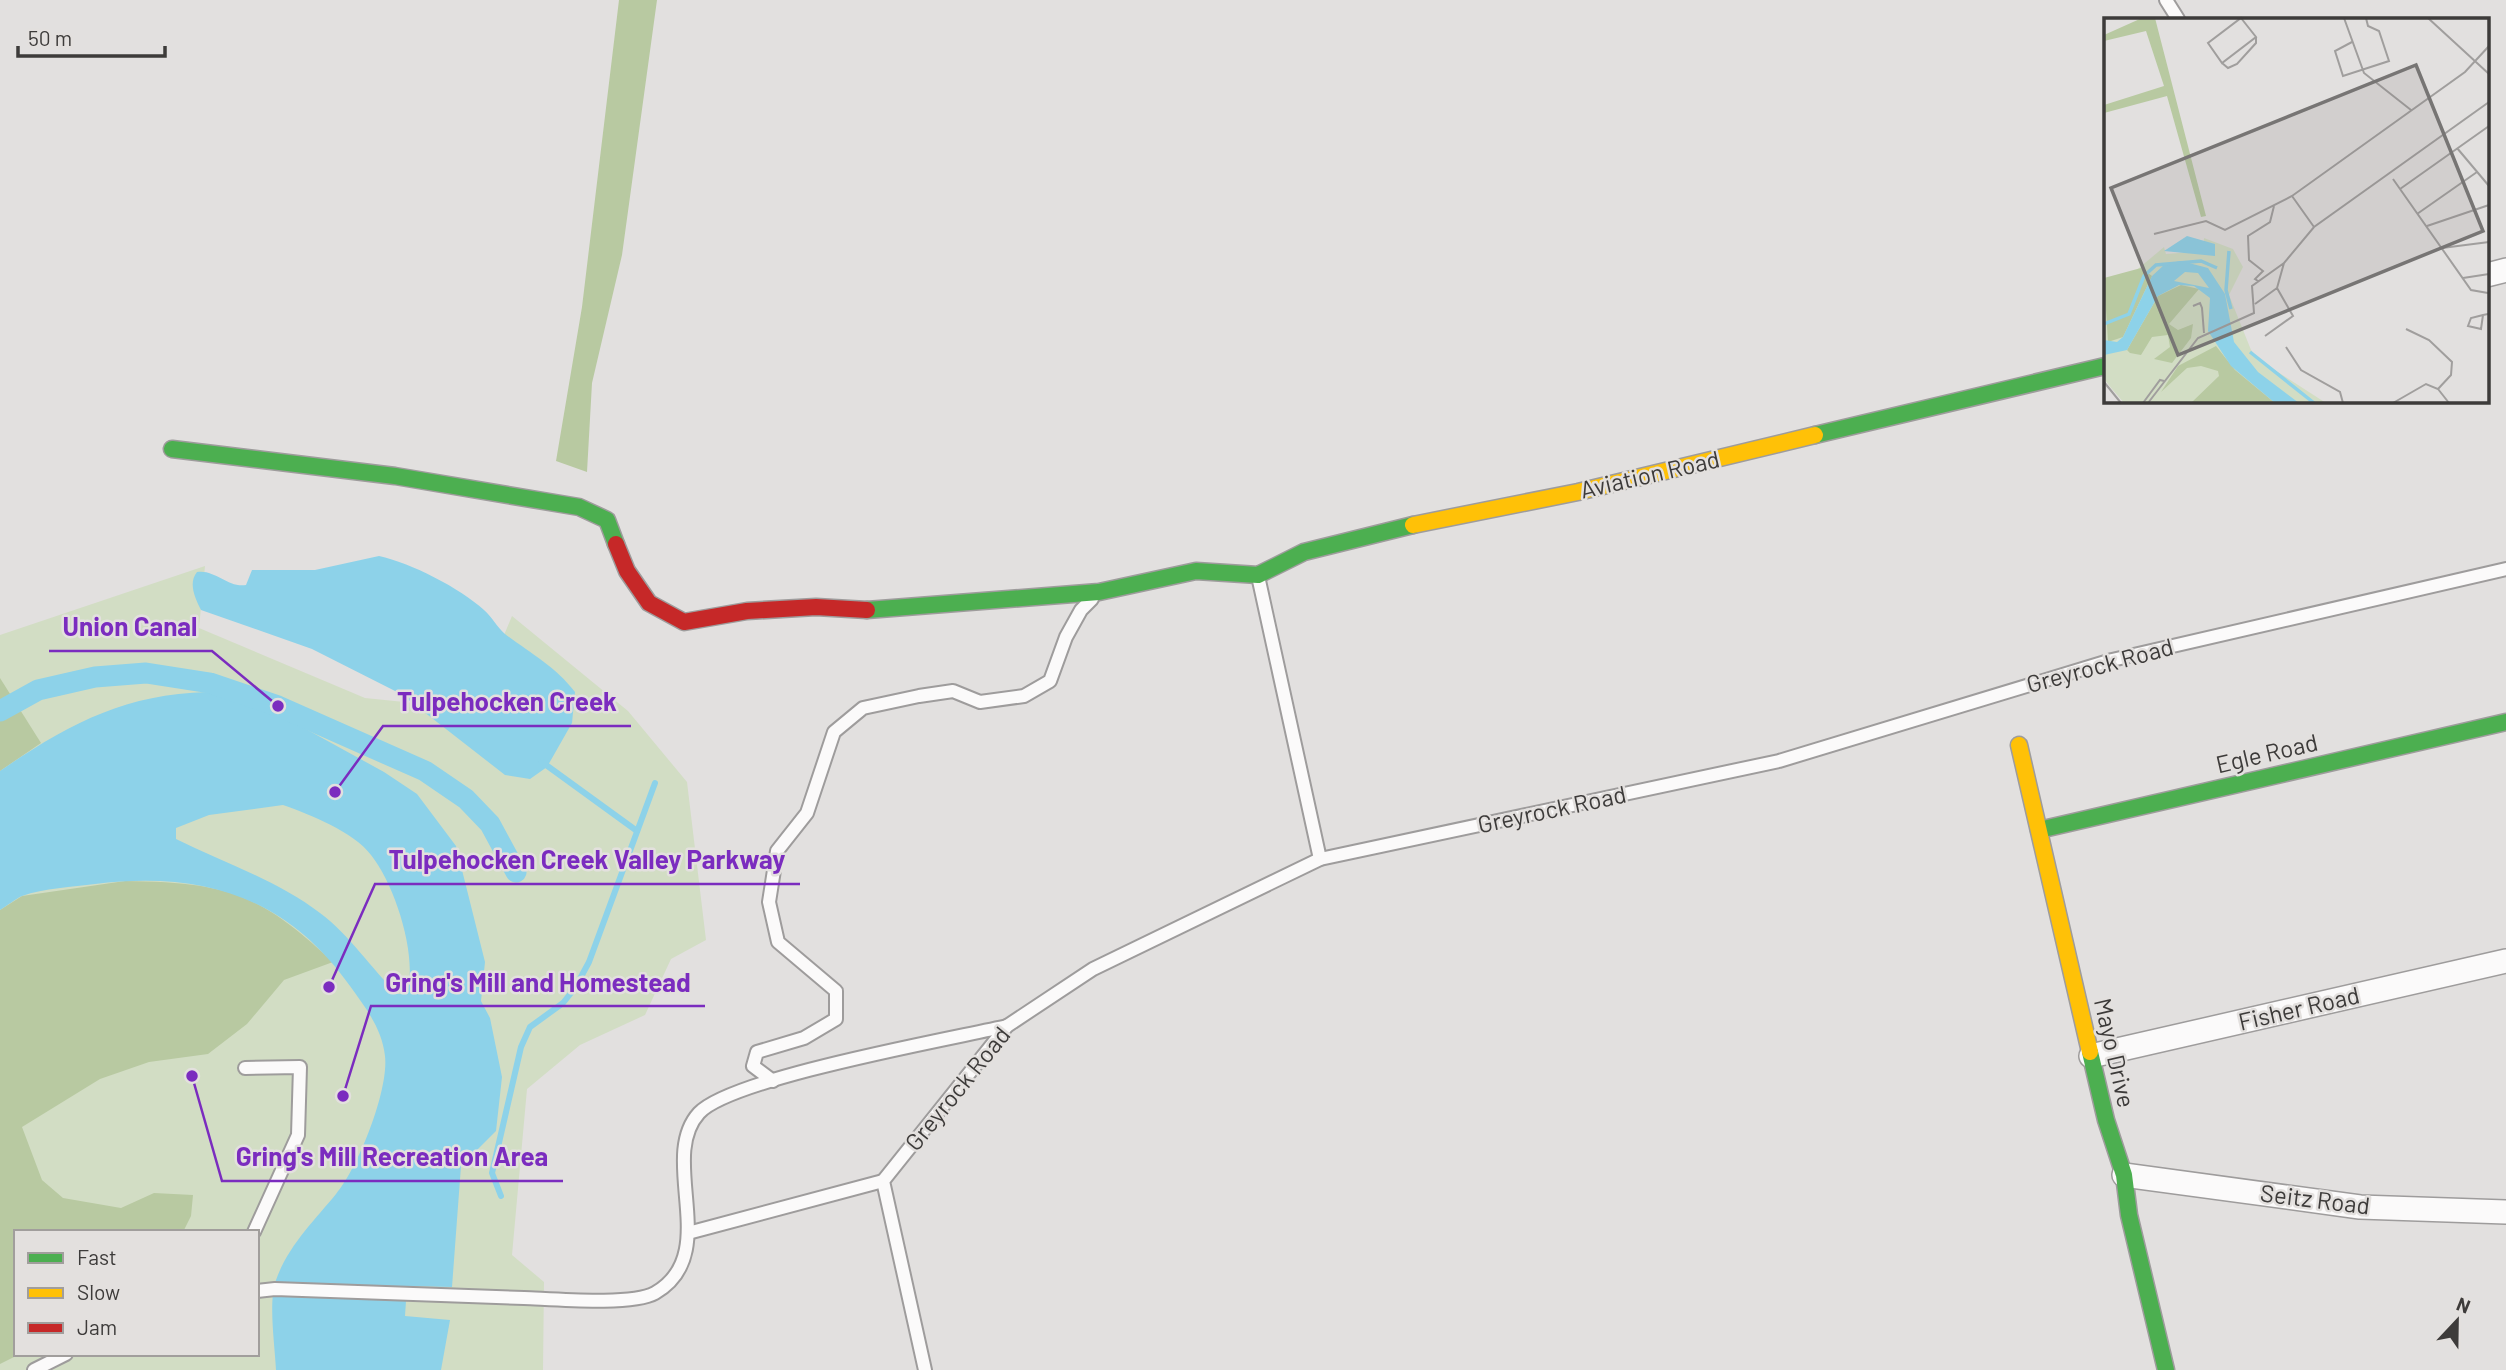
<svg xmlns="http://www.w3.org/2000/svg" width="2506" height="1370" font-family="Barlow,sans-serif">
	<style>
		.green { fill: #d2ddc4; fill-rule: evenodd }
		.forest { fill: #b8c9a1 }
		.water { fill: #8dd2e9; fill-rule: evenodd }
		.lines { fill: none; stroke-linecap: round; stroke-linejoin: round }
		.stream { stroke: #8dd2e9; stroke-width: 6 }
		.canal { stroke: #8dd2e9; stroke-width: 21 }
		.lane-casing { stroke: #9e9c9c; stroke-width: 16 }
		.street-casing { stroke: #9e9c9c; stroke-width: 26 }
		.fast-casing { stroke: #9e9c9c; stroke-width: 19 }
		.slow-casing { stroke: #9e9c9c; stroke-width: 19 }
		.jam-casing { stroke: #9e9c9c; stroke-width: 19 }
		.lane { stroke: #fbfafa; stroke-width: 12 }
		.street { stroke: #fbfafa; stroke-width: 23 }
		.fast { stroke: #4caf50; stroke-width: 16 }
		.slow { stroke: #ffc107; stroke-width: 16 }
		.jam { stroke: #c62828; stroke-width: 16 }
		.labels { text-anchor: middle; stroke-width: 5; stroke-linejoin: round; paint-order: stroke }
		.street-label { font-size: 24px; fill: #3d3b3a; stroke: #e3e0de }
		.inset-river { fill: none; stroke: #8dd2e9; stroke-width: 3.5 }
		.inset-road { fill: none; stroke: #a09e9d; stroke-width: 2 }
		.view { fill: #777574; fill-opacity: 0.15; stroke: #777574; stroke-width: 3.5 }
		.inset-edge { fill: none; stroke: #3d3b3a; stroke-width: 3.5 }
		.leader { fill: none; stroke: #7b2cbf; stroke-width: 2.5 }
		.callout-dot { fill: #7b2cbf; stroke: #e3e0de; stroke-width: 2.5 }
		.callout-label { font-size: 26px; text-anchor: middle; font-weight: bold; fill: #7b2cbf; stroke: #e3e0de; stroke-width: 5; stroke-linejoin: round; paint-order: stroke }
	</style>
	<rect width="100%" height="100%" fill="#e2e0df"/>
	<path class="green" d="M 205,566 L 199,628 L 365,698 L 473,709 L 512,616 L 628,711 L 687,782 L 706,940 L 671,959 L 645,1015 L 580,1045 L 527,1089 L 512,1255 L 544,1282 L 543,1370 L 0,1370 L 0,635 ZM 16,1232 L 257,1232 L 257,1354 L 16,1354 Z"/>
	<g class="forest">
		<polygon points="619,0 657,0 622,255 592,383 587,472 556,461 582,307"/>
		<polygon points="0,678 41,743 0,771"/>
		<path d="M 125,881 C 225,882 260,893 333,962 L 284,980 L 247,1024 L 208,1054 L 149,1062 L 100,1079 L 22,1127 L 42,1180 L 63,1198 L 121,1208 L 154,1193 L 193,1195 L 191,1216 L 183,1232 L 16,1232 L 16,1354 L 20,1354 L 0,1364 L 0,910 L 22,896 Z"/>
	</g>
	<g class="water">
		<path d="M 379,556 C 411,563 460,588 484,610 C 492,617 497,627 505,634 C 530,653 555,666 575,692 L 572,723 L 547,767 L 530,779 L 505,775 L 401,694 L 312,649 L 201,610 C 195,598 188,583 197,572 C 215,569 228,588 246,585 L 252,570 L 315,570 Z"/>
		<path d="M 207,692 L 284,717 L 384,772 L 417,794 L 456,846 L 485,962 L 481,1001 L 490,1018 L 502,1077 L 496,1131 L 461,1166 L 452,1287 L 407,1286 L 405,1316 L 450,1320 L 441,1370 L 276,1370 C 275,1346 268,1302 276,1280 C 288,1246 314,1221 336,1194 C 358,1168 389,1090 385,1056 C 382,1029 366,1008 350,986 C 286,896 202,871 95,884 C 73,887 44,888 22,896 C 15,899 7,906 0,910 L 0,771 C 67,725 124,694 207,692 ZM 283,805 C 309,814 354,832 371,855 C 395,885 418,956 407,993 L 398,994 C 371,969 350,935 320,913 C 278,881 223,862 176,839 L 176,828 L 209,815 Z"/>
	</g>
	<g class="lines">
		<g class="stream">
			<polyline points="542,762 637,831"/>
			<polyline points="501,1196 492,1173 521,1047 530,1027 563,1003 575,988 589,962 655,783"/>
		</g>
		<polyline class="canal" points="0,711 38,690 95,677 146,673 210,683 278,706 425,771 466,799 490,824 516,872"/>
		<defs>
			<g id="lane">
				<polyline points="2166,0 2178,19"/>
				<polyline points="1258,576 1320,859"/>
				<polyline points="245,1068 300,1067 298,1135 254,1232"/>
				<polyline points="773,1081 753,1066 757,1052 804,1038 836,1019 836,991 778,942 769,902 777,851 807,813 834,732 863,708 919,696 953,691 980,702 1024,696 1050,681 1066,637 1081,610 1092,599"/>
				<polyline points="688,1233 883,1181"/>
				<path d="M 257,1291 L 275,1289 C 358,1292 441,1295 524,1298 C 552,1299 632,1306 655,1293 C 723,1254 657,1159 699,1113 C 731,1078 950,1039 1007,1026"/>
				<polyline points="34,1370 66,1354"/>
				<polyline points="925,1370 883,1181 1007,1026 1093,969 1320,859 1779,761 2112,660 2506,569"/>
			</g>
			<g id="street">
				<polyline points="2487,275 2506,270"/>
				<polyline points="2091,1056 2506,961"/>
				<polyline points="2124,1175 2360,1207 2506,1212"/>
			</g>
			<g id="fast">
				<polyline points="1815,435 2105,366"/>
				<polyline points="172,449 395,476 579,507 607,520 616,544"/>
				<polyline points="867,610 1099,592 1196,571 1258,575 1304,552 1413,525"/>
				<polyline points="2039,830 2506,722"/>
				<polyline points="2090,1052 2106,1120 2124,1175 2129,1215 2166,1370"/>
			</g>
			<g id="slow">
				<polyline points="1413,525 1578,492 1815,435"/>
				<polyline points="2019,745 2090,1052"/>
			</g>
			<polyline id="jam" points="616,544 627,571 649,603 684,622 747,611 816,607 867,610"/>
		</defs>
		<use href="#lane" class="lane-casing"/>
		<use href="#street" class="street-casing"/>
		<use href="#fast" class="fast-casing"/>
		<use href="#slow" class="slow-casing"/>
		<use href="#jam" class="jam-casing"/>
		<use href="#lane" class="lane"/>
		<use href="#street" class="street"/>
		<use href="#fast" class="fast"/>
		<use href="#slow" class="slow"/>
		<use href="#jam" class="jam"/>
	</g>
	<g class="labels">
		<g class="street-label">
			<text transform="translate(1650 475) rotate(-13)" y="8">Aviation Road</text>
			<text transform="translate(2100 666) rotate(-15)" y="8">Greyrock Road</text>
			<text transform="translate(2267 754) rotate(-13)" y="8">Egle Road</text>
			<text transform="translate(1552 810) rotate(-12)" y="8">Greyrock Road</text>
			<text transform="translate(2299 1009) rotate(-13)" y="8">Fisher Road</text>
			<text transform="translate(2114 1053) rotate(77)" y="8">Mayo Drive</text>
			<text transform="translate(958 1089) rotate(-51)" y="8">Greyrock Road</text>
			<text transform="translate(2315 1200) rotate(7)" y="8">Seitz Road</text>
		</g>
	</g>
	<g transform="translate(2104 18)">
		<rect width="385" height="385" fill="#e2e0df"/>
		<path d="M 100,220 L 129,231 L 139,249 L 125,277 L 147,332 L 155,342 L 222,385 L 20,385 L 8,371 L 0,361 L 0,261 L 29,255 L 60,229 L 62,236 L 99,233 Z" fill="#d2ddc4"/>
		<path d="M 38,0 L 51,0 L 102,198 L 97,199 L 63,78 L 0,95 L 0,87 L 60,68 L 42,13 L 0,23 L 0,17 ZM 37,250 L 48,258 L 19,319 L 4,324 L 0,260 ZM 77,267 L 95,271 L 65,306 L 74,312 L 89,306 L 87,320 L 68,345 L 50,341 L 66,329 L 64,317 L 48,319 L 37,337 L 26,335 L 23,332 L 54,278 ZM 112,328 L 131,352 L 171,385 L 87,385 L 115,358 L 114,353 L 97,348 L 83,350 L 57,374 L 74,348 Z" fill="#b8c9a1"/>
		<path d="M 83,218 L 111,226 L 111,238 L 60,233 ZM 77,243 L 104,250 L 121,276 L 130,324 L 154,354 L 195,385 L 171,385 L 127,348 L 104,313 L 106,280 L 90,268 L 75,267 L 54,278 L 23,332 L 0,337 L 0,322 L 13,324 L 19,319 L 48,258 L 61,246 ZM 81,254 L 94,255 L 105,270 L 70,263 Z" fill="#8dd2e9" fill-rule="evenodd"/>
		<path class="inset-river" d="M 125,233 L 122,272 L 127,291M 0,306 L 25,296 L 40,258 L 52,247 L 97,243 L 113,250M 146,334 L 210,385"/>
		<path class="inset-road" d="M 137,0 L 152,19 L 118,45 L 104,25 ZM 240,0 L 260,55 L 307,92M 324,0 L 385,56M 248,24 L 231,33 L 239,58 L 285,43 L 275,13 L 264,8 L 262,0M 118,45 L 124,50 L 133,46 L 152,25 L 152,19M 353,130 L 385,168M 289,161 L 367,272 L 384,275M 296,171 L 385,108M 188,178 L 210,209M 313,196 L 373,154M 323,208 L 385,187M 50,216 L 102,203 L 121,212 L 188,178 L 361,54 L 385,28M 338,230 L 385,224M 359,260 L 385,256M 154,263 L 151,261 L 159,253 L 145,242 L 144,218 L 166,204 L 170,188M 151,286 L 173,270M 89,288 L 96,285 L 98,290 L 100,315M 379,297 L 377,311 L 364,308 L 367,300 L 379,297 L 384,296 L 385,296M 302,311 L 325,322 L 348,344 L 347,357 L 334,371M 161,318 L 189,298 L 173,270 L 180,245 L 210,209 L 385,84M 182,329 L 197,352 L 236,374 L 239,385M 0,364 L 17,385M 39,385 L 56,362 L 60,363M 44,385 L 94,320 L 150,295 L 148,268 L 180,245M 289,385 L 322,366 L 334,371 L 345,385"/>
		<path class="view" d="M 312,47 L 379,213 L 74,337 L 7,170 Z"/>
		<rect width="385" height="385" class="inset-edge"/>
	</g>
	<path class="leader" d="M278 706L212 651H49M335 792L383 726H631M329 987L375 884H800M343 1096L371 1006H705M192 1076L222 1181H563"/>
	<g class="callout-dot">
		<circle cx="278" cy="706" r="7"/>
		<circle cx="335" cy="792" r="7"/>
		<circle cx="329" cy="987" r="7"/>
		<circle cx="343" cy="1096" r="7"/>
		<circle cx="192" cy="1076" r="7"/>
	</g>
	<g class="callout-label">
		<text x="130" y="636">Union Canal</text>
		<text x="507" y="711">Tulpehocken Creek</text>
		<text x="587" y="869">Tulpehocken Creek Valley Parkway</text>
		<text x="538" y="992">Gring's Mill and Homestead</text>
		<text x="392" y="1166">Gring's Mill Recreation Area</text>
	</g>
	<rect x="14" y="1230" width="245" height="126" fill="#e3e0de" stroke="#a19e9c" stroke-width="2"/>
	<rect x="28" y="1253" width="35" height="10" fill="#4caf50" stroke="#a19e9c" stroke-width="2"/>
	<text x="77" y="1265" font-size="21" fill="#3d3b3a">Fast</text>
	<rect x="28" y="1288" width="35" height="10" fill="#ffc107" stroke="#a19e9c" stroke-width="2"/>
	<text x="77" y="1300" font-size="21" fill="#3d3b3a">Slow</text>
	<rect x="28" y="1323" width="35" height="10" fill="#c62828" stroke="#a19e9c" stroke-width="2"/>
	<text x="77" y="1335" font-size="21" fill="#3d3b3a">Jam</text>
	<g transform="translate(2457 1321) rotate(22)" stroke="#e3e0de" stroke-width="5" paint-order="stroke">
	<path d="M0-5L12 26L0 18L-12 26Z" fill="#3d3b3a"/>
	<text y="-10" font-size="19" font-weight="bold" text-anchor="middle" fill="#3d3b3a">N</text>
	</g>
	<path d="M18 46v10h147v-10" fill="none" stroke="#3d3b3a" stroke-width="3.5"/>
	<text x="28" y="46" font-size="21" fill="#3d3b3a" stroke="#e3e0de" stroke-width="5" paint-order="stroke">50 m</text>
</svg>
